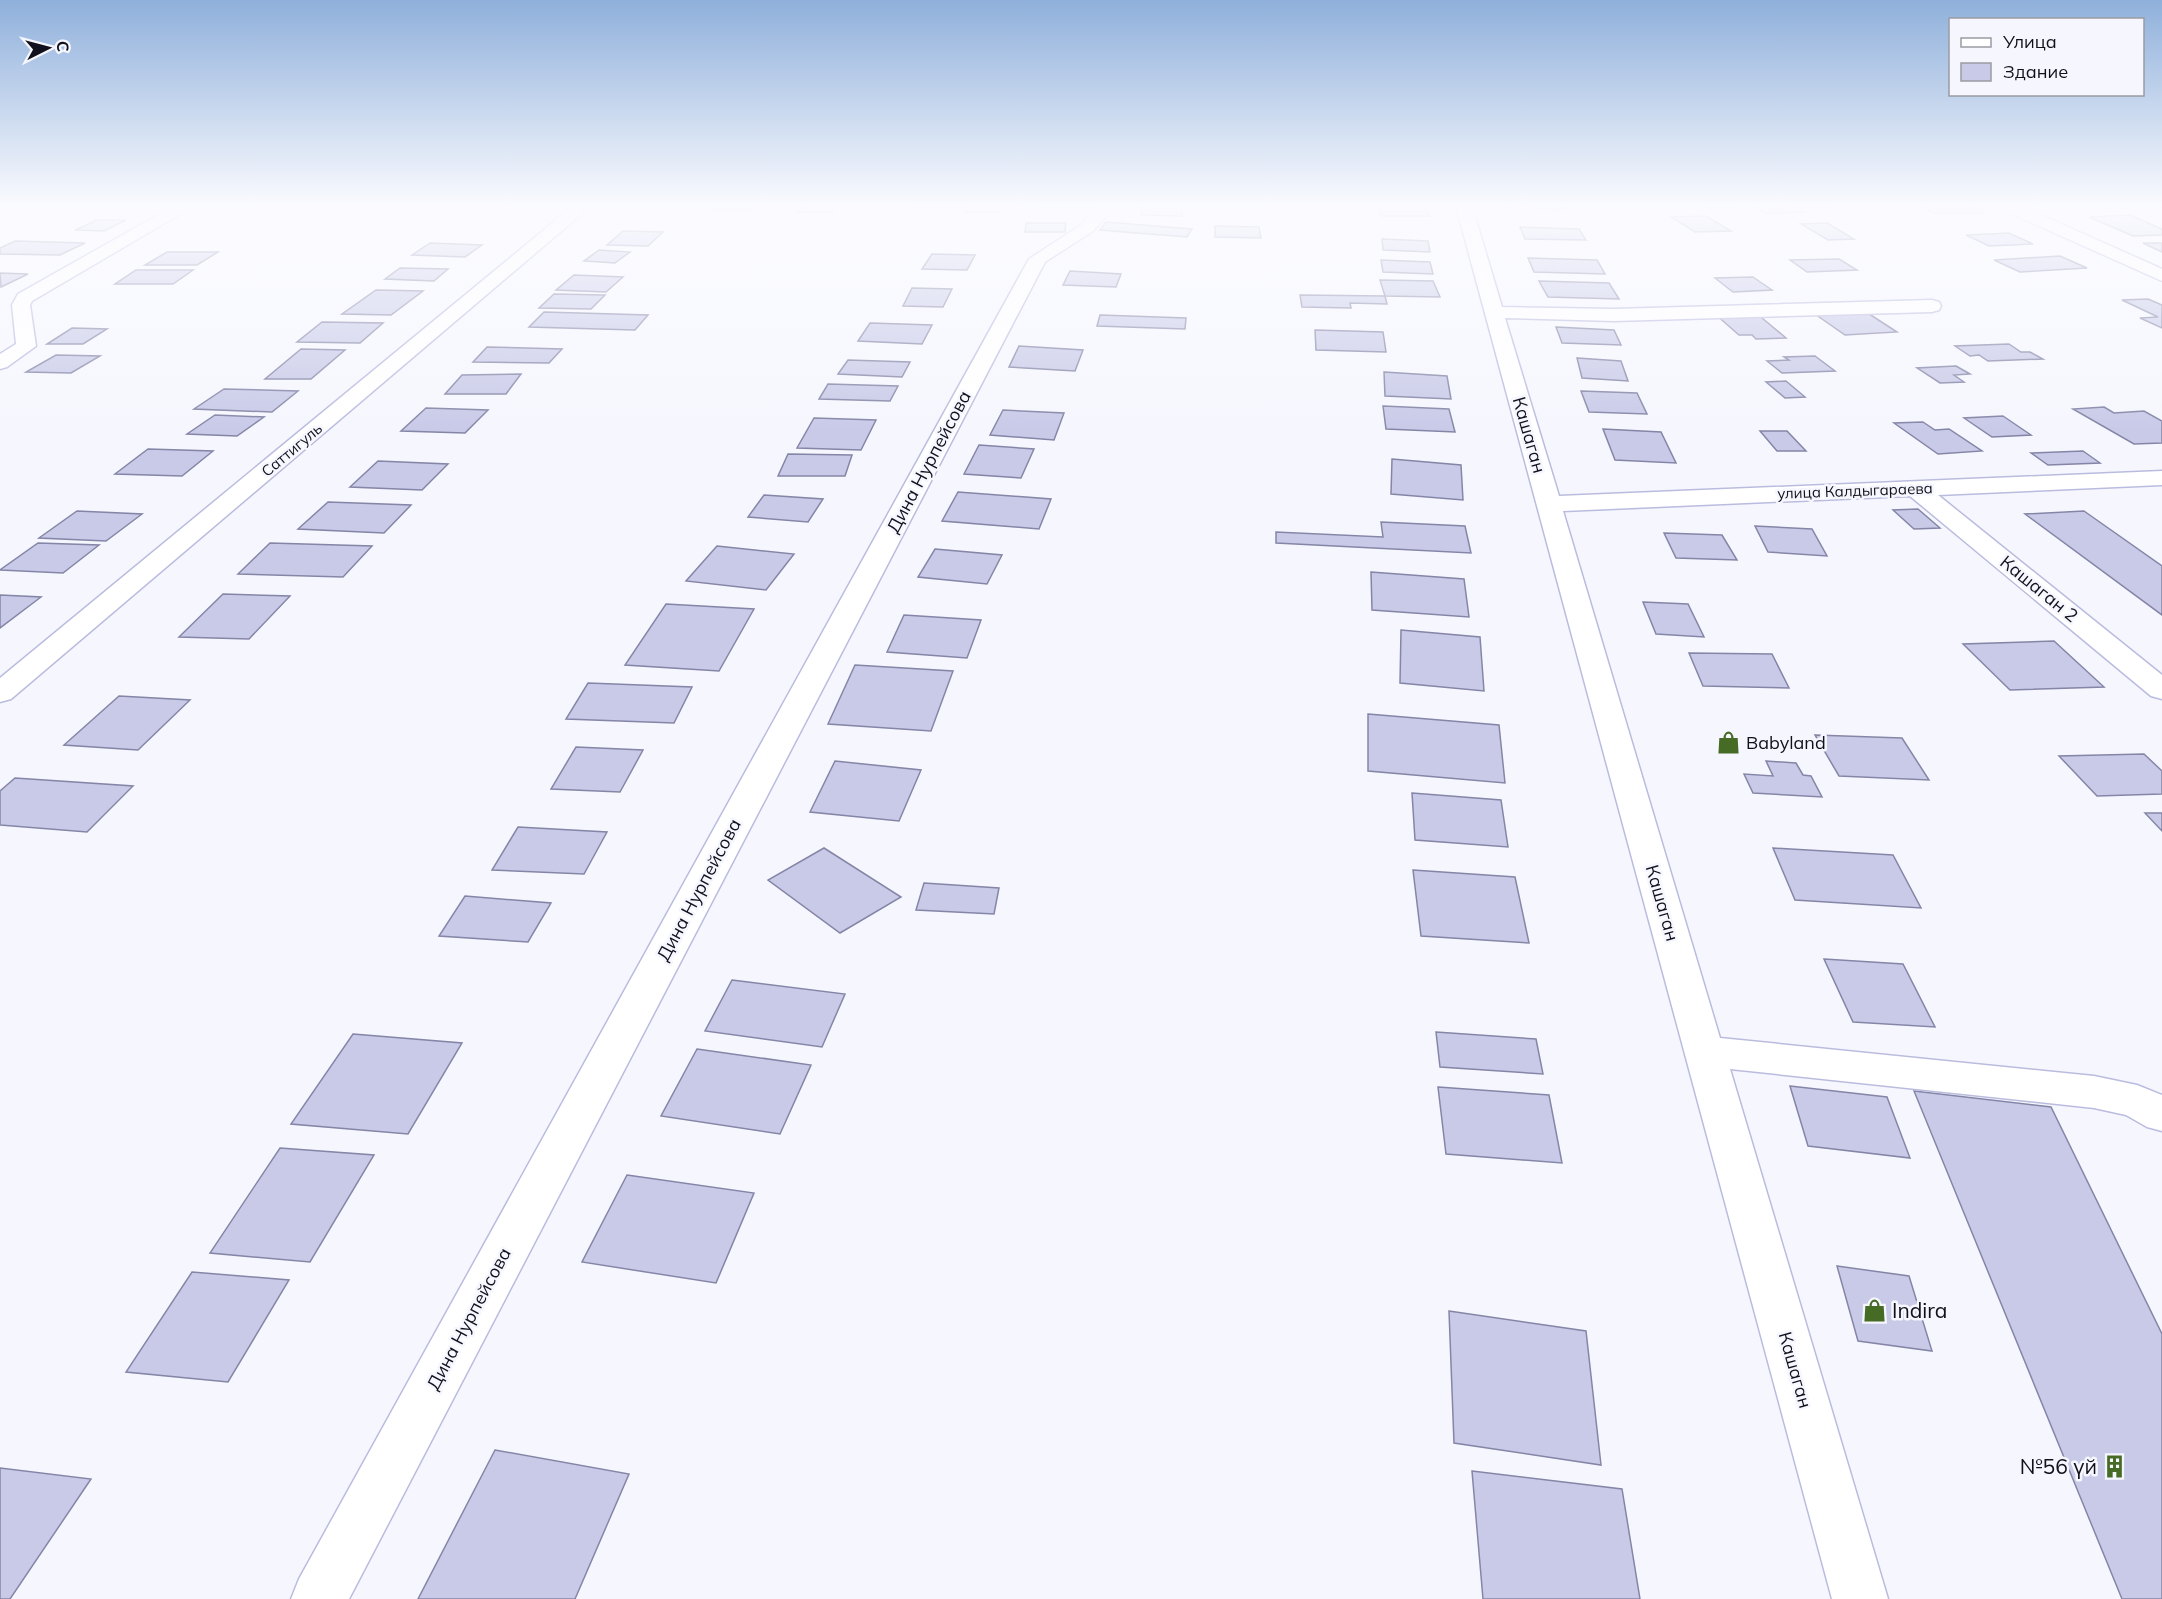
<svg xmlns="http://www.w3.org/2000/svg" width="2162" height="1599" font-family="Mulish,sans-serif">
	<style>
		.building { fill: #c8cae8; stroke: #8586a7; stroke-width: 1.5 }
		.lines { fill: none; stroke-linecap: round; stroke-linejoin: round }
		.minor-casing { stroke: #babcdf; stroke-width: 3 }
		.minor { fill: #fff; fill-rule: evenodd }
		.labels { text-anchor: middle; stroke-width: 5; stroke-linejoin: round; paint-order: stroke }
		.far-street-label { font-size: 15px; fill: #11111d; stroke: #f6f7fe }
		.street-label { font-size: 18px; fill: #11111d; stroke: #f6f7fe }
		.poi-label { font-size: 18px; fill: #11111d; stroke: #f6f7fe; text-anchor: start }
		.near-poi-label { font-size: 21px; fill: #11111d; stroke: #f6f7fe; text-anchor: start }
	</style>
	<rect width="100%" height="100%" fill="#f6f7fe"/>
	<g class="building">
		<polygon points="717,206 751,206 750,210 715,210"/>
		<polygon points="802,206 835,206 832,212 798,212"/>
		<polygon points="910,206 954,206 953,208 910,208"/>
		<polygon points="966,206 1001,206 1000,212 965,212"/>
		<rect x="1044" y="206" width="51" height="2"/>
		<polygon points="1142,206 1182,206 1182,216 1141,215"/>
		<polygon points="1378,206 1424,206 1429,216 1382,216"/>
		<polygon points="1506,206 1566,206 1568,209 1508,208"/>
		<polygon points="1709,206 1826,206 1827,207 1798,208 1805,212 1766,213 1754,206 1712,208"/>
		<polygon points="1922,206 1970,206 1984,213 1934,213"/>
		<polygon points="2130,215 2162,229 2162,235 2133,236 2089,217"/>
		<polygon points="1706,216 1731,231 1695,232 1671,217"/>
		<polygon points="97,220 126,220 104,231 75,230"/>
		<polygon points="1106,222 1192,229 1187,237 1100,230"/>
		<polygon points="1026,223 1066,223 1065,232 1025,232"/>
		<polygon points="1827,223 1854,239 1828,240 1801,224"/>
		<polygon points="1215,226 1259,227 1261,238 1215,237"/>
		<polygon points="1520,227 1579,229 1586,240 1525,239"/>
		<polygon points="623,231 663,232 648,246 607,245"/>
		<polygon points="2009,233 2033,244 1989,246 1966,235"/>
		<polygon points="1382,239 1428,241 1430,252 1383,250"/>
		<polygon points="15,241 85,243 60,255 0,254 0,248"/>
		<polygon points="430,243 482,245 465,257 412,255"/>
		<polygon points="2143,243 2162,243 2162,252"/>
		<polygon points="599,250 630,252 615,263 584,261"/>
		<polygon points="167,252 218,252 197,265 145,265"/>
		<polygon points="932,254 975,255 967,270 922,269"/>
		<polygon points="2060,256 2087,268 2020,272 1994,260"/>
		<polygon points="1528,258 1597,260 1605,274 1534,272"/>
		<polygon points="1839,259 1857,270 1807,272 1790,260"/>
		<polygon points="1381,260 1430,262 1433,274 1383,272"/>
		<polygon points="400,268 448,269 434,281 385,279"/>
		<polygon points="136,270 193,270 173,284 115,284"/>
		<polygon points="1070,271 1121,274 1116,287 1063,285"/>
		<polygon points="0,273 28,274 1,287"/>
		<polygon points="574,275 623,277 606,292 556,290"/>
		<polygon points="1753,277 1772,290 1733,292 1715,278"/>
		<polygon points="1380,280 1433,281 1440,297 1385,296"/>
		<polygon points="1539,281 1609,283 1619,299 1548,297"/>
		<polygon points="912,288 952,289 943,307 903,306"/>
		<polygon points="376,290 423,291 391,315 342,314"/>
		<polygon points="554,294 605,295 591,309 539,308"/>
		<polygon points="1300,295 1385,296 1387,304 1350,303 1351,308 1302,307"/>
		<polygon points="2148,299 2162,305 2162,328 2140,318 2158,317 2122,300"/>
		<polygon points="1863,310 1897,332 1845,335 1812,312"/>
		<polygon points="544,312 648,315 635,330 529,327"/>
		<polygon points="1756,313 1786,338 1756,339 1752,335 1739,335 1715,314"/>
		<polygon points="1100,315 1186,318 1185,329 1097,326"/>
		<polygon points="322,322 383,323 360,343 297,342"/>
		<polygon points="870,323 932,325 922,344 858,341"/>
		<polygon points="1556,327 1614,330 1621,345 1562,343"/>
		<polygon points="72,328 107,329 83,344 47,344"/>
		<polygon points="1315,330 1383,332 1386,352 1316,350"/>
		<polygon points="2009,344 2021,352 2030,352 2043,359 1988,361 1979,355 1970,356 1955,346"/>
		<polygon points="1019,346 1083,350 1075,371 1009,367"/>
		<polygon points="487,347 562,349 549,363 473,362"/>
		<polygon points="301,349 345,350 311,379 265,379"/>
		<polygon points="56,355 100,356 71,373 26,372"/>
		<polygon points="1815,356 1835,371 1782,373 1767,361 1789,360 1784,357"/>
		<polygon points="1577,358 1621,361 1628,381 1582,378"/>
		<polygon points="848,360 910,362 902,377 838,374"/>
		<polygon points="1956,366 1970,374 1954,375 1964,382 1940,383 1917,368"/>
		<polygon points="1384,372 1447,376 1451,399 1385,396"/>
		<polygon points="521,374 506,394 445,394 462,375"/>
		<polygon points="1786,381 1805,397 1785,398 1766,382"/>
		<polygon points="828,384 898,386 890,401 819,399"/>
		<polygon points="224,389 298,391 272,412 194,409"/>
		<polygon points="1581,391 1637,393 1647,414 1589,412"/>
		<polygon points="1383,406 1449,409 1455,432 1386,429"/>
		<polygon points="2104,407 2114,413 2144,411 2162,421 2162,443 2134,444 2073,409"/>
		<polygon points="426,408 488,410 465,433 401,431"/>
		<polygon points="1003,410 1064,413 1054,440 990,435"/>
		<polygon points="215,415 264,417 237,436 187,434"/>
		<polygon points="2003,416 2031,435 1992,437 1964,418"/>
		<polygon points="814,418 876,420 861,450 797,448"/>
		<polygon points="1923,422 1935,430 1949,429 1982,451 1938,454 1894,423"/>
		<polygon points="1603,429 1661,432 1676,463 1615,460"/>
		<polygon points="1760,431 1787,431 1806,451 1777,451"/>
		<polygon points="979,445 1034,449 1021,478 964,474"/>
		<polygon points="148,449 213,451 182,476 115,474"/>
		<polygon points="2083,451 2100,463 2048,465 2031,453"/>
		<polygon points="788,454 852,455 845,476 778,476"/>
		<polygon points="1392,459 1461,465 1463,500 1391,494"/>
		<polygon points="378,461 448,464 422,490 350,487"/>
		<polygon points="958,492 1051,499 1039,529 942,521"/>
		<polygon points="764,495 823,499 808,522 748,517"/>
		<polygon points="328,502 411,505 384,533 298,529"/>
		<polygon points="1918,509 1940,528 1914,529 1893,510"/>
		<polygon points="77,511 142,514 106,541 39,538"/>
		<polygon points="2084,511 2162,566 2162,615 2025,514"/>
		<polygon points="1381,522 1465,526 1471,553 1276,543 1276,532 1383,537"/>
		<polygon points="1755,526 1812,529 1827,556 1768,552"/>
		<polygon points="1664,533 1722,535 1737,560 1676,558"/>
		<polygon points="38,543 99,545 63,573 0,570"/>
		<polygon points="270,543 372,546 343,577 238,574"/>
		<polygon points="717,546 794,554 766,590 686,581"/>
		<polygon points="935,549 1002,555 987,584 918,577"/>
		<polygon points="1371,572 1464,579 1469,617 1372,610"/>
		<polygon points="223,594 290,596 249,639 179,637"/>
		<polygon points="0,595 41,597 0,628"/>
		<polygon points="1643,602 1688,604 1704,637 1656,634"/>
		<polygon points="666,604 754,609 719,671 625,665"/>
		<polygon points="904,615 981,620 967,658 887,652"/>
		<polygon points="1401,630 1480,637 1484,691 1400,683"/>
		<polygon points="2054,641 2104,687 2010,690 1963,644"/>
		<polygon points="1689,653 1772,654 1789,688 1703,686"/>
		<polygon points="855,665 953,671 931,731 828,724"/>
		<polygon points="588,683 692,687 674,723 566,719"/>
		<polygon points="119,696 190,700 138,750 64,745"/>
		<polygon points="1368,714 1499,725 1505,783 1368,771"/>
		<polygon points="1815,735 1902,738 1929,780 1839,776"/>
		<polygon points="576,747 643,750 620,792 551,789"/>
		<polygon points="2144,754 2162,771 2162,794 2097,796 2059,756"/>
		<polygon points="835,761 921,770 899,821 810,812"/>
		<polygon points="1766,761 1796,763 1803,775 1811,776 1822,797 1753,793 1744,774 1773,776"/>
		<polygon points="15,778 133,786 87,832 0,825 0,791"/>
		<polygon points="1412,793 1501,800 1508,847 1415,840"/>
		<polygon points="2145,813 2162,813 2162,831"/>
		<polygon points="518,827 607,832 584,874 492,870"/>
		<polygon points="824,848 901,897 840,933 768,880"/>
		<polygon points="1773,848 1893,855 1921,908 1795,900"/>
		<polygon points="1413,870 1515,877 1529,943 1421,936"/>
		<polygon points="924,883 999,888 994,914 916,910"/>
		<polygon points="465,896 551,903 528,942 439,936"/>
		<polygon points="1824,959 1903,964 1935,1027 1853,1022"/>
		<polygon points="732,980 845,994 822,1047 705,1031"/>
		<polygon points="1436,1032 1536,1039 1543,1074 1440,1067"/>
		<polygon points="353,1034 462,1043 408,1134 291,1124"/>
		<polygon points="697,1049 811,1065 780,1134 661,1116"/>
		<polygon points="1790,1086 1887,1097 1910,1158 1808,1146"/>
		<polygon points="1438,1087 1549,1095 1562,1163 1446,1154"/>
		<polygon points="1914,1091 2051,1107 2162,1334 2162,1599 2122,1599"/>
		<polygon points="280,1148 374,1155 310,1262 210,1253"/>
		<polygon points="627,1175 754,1193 716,1283 582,1262"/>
		<polygon points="1837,1266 1909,1276 1932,1351 1858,1341"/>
		<polygon points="192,1272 289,1280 228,1382 126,1372"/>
		<polygon points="1449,1311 1586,1331 1601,1465 1454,1443"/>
		<polygon points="495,1450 629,1474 575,1599 418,1599"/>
		<polygon points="0,1468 91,1479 10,1599 0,1599"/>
		<polygon points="1472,1471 1622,1489 1640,1599 1483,1599"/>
	</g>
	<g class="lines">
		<defs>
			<g id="minor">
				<polygon points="174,206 194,206 32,301 30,305 36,346 7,367 0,369 0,354 16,344 12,305 18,294"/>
				<polygon points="573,206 591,206 11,699 0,702 0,678"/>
				<polygon points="1098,206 1115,206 1093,231 1045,262 349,1599 291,1599 299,1579 1029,259 1081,225"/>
				<polygon points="1456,206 1472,206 1502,307 1614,309 1932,300 1939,302 1941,306 1939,310 1932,312 1614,321 1505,318 1559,496 2162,471 2162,485 1938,495 2162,675 2162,699 2151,696 1910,496 1563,511 1720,1038 2094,1076 2137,1085 2162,1095 2162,1131 2147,1127 2126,1115 2094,1108 1730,1069 1888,1599 1832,1599"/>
				<polygon points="1999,206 2021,206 2162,269 2162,281 2001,209"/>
			</g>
		</defs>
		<use href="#minor" class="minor-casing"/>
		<use href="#minor" class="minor"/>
	</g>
	<linearGradient id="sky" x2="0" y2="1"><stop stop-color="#8fb0db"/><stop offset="0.48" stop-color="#fbfbff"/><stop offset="1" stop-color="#fbfbff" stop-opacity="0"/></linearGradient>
	<rect width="2162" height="430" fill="url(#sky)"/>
	<defs>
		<symbol id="shop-bare" viewBox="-9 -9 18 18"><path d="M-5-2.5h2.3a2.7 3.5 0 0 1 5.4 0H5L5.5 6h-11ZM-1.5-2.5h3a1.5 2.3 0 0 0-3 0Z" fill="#466b25" stroke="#f6f7fe" stroke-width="2.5" paint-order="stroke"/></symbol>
		<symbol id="building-bare" viewBox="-9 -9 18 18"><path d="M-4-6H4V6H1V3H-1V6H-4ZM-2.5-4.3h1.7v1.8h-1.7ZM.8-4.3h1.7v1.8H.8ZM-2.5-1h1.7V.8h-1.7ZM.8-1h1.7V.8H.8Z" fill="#466b25" stroke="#f6f7fe" stroke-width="2.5" paint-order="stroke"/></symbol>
	</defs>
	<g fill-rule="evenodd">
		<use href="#shop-bare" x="1712" y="726" width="33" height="33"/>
		<use href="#shop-bare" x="1858" y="1294" width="33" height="33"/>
		<use href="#building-bare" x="2098" y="1450" width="33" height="33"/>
	</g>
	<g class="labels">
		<g class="far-street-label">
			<text transform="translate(292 450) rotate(-40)" y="5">Саттигуль</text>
			<text transform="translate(1855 491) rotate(-2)" y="5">улица Калдыгараева</text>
		</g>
		<g class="street-label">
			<text transform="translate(1529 435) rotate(74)" y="6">Кашаган</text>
			<text transform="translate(929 462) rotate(-62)" y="6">Дина Нурпейсова</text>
			<text transform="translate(2039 589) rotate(39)" y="6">Кашаган 2</text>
			<text transform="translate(699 890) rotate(-62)" y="6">Дина Нурпейсова</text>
			<text transform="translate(1662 903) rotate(74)" y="6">Кашаган</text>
			<text transform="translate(469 1319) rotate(-62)" y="6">Дина Нурпейсова</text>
			<text transform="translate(1795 1370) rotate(74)" y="6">Кашаган</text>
		</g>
		<g class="poi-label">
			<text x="1746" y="749">Babyland</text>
		</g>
		<g class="near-poi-label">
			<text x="1892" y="1318">Indira</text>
			<text x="2097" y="1474" text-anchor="end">№56 үй</text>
		</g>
	</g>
	<rect x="1949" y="18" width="195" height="78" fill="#f6f7fe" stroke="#9a9ba4" stroke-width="1.5"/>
	<rect x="1961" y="38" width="30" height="9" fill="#ffffff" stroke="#9a9ba4" stroke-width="1.5"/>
	<text x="2003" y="48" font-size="18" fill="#11111d">Улица</text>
	<rect x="1961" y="63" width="30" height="18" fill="#c8cae8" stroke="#9a9ba4" stroke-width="1.5"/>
	<text x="2003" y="78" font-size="18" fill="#11111d">Здание</text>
	<g transform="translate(48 48) rotate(84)" stroke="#f6f7fe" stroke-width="4.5" paint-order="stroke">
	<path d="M0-4.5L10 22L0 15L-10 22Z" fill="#11111d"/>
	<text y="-9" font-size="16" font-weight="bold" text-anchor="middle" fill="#11111d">С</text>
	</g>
</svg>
